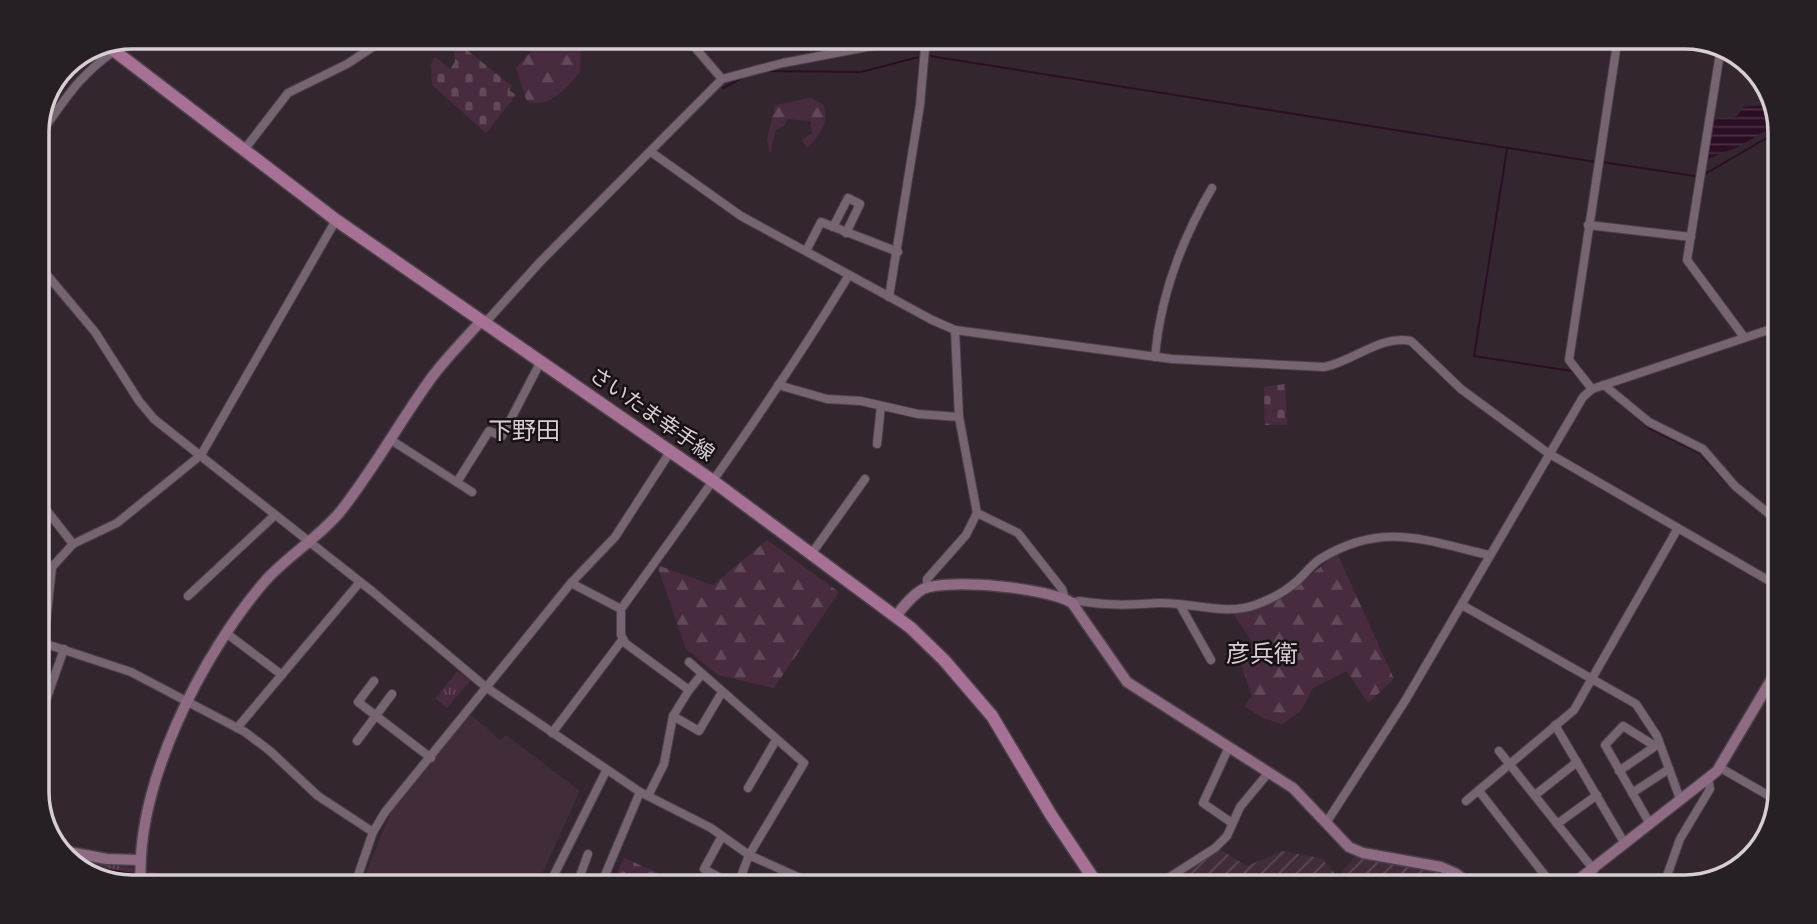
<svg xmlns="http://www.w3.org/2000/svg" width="1817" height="924" font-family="'Nunito Sans','Noto Sans JP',sans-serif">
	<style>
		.built { fill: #412d3a }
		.industrial { fill: url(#industrial-furrows) }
		.grass { fill: url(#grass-tufts) }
		.forest { fill: url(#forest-firs) }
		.cemetery { fill: url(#cemetery-stones) }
		.water { fill: url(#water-rules) }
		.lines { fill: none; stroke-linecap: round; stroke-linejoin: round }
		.stream { stroke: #2c0e24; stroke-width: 2 }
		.river { stroke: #2c0e24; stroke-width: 12 }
		.street-casing { stroke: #4c4148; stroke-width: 10 }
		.secondary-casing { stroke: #4c4148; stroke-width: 13 }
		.primary-casing { stroke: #4c4148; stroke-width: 15 }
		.street { stroke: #766570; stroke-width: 8 }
		.secondary { stroke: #8e6b83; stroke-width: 10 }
		.primary { stroke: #a67195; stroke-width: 12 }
		.labels { text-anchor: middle; stroke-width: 5; stroke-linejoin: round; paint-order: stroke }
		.street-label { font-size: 21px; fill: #d7ced4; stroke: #171115 }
		.quarter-label { font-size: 24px; fill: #d7ced4; stroke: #171115 }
		.rim { fill: none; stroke: #d7ced4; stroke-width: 3.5 }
	</style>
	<defs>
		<pattern id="industrial-furrows" width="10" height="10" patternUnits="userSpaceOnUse" patternTransform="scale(1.75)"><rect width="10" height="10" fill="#412d3a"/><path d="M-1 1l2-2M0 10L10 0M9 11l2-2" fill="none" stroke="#5c4a56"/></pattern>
		<pattern id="grass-tufts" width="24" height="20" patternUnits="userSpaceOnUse" patternTransform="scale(1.75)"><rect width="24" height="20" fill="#482b3f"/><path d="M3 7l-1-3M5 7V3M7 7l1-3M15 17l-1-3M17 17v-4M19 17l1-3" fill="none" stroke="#62495a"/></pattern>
		<pattern id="forest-firs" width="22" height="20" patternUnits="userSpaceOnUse" patternTransform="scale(1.75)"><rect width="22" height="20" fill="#482b3f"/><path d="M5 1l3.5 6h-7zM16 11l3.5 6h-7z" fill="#62495a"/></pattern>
		<pattern id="cemetery-stones" width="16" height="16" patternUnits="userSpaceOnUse" patternTransform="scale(1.75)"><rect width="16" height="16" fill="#482b3f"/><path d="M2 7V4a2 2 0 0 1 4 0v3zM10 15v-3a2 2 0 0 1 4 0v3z" fill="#62495a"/></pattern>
		<pattern id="water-rules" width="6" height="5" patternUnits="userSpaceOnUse" patternTransform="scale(1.75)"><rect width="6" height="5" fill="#2c0e24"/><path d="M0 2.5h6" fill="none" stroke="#4a3043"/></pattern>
	</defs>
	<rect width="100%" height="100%" fill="#34262f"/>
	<polygon class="built" points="470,714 500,740 506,735 580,791 536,887 360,887 390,814"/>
	<polygon class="industrial" points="1219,849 1247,866 1282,851 1321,858 1338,877 1357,854 1441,870 1470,887 1162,887"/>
	<g class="grass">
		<polygon points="458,671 470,681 447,708 435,698"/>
		<polygon points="66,857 133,868 134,874 74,864"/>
		<polygon points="147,871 242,887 208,887 147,877"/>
	</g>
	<g class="forest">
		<path d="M 536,37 L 581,37 L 580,72 C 566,88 551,108 527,102 L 516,68 L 532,50 Z"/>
		<path d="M 811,98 L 823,104 C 830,124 820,134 807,148 L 802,140 L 812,133 L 810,121 L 788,119 L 784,126 L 776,130 L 770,153 L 767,140 L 775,105 Z"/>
		<polygon points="767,540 839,592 774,688 718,675 686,649 657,565 713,585"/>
		<polygon points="1337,553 1394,679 1368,703 1347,671 1313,688 1300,712 1282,724 1263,718 1244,706 1252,696 1240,660 1254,644 1233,614 1288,594"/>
	</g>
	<g class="cemetery">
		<polygon points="454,44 463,47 512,86 509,90 516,95 486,133 432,85 431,64 435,57 450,69 455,62"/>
		<polygon points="1285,384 1287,425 1265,425 1264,387"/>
		<polygon points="624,858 691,887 616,887 612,885"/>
	</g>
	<polygon class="water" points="1766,105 1777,124 1738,147 1708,159 1715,119 1737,116 1743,107"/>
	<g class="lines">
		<g class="stream">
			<polyline points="930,56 1596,162"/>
			<polyline points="766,71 861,72 919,57"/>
			<polyline points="723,88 744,77"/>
			<polyline points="1507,149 1474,356 1572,371 1579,379"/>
			<polyline points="1602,162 1695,176"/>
			<polyline points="1705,174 1780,130"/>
			<polyline points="1626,408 1649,428 1700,453 1729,486"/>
			<polyline points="1766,516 1780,529"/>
		</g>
		<g class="river">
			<polyline points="83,57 113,44"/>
			<polyline points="81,870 176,887"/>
		</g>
		<defs>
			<g id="street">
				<polyline points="686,37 722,79"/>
				<polyline points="1681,37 1728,47"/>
				<polyline points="1721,47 1687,260 1744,337"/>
				<path d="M 37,138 C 65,101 75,79 114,51"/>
				<polyline points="244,150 288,93 347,64 388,37"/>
				<path d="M 651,152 L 741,216 L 932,320 L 955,330 L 1172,359 L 1324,367 C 1352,362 1382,334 1411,341 L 1461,389 L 1548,453 L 1780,587"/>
				<polyline points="1588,225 1691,237"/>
				<polyline points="833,227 848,198 860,204 846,233"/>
				<polyline points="806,251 821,222 898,252"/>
				<polyline points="37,263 95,332 139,401 154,419 373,592 487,688 640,792 711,828 749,855 820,887"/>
				<polyline points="889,297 920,105 926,37"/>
				<polyline points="485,323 541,261 722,79 783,63 920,37"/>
				<path d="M 1155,357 C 1160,298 1182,239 1212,188"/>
				<polyline points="778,385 827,399 861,401 918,414 959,417"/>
				<polyline points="1604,385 1649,422 1703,449 1735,486 1780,523"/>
				<polyline points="1592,389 1569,360 1618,37"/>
				<polyline points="391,440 472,492"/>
				<polyline points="877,444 881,406"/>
				<polyline points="457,482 489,431 502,436 541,361"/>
				<polyline points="37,498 73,544"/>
				<polyline points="977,513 1018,533 1062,589 1065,599"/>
				<polyline points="812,553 865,479"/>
				<polyline points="37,555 52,567"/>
				<polyline points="571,583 621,609"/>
				<polyline points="927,588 927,579 966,535 977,513 959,417 955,330"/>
				<polyline points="188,596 275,515"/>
				<path d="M 1072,603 L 1079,601 C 1112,606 1127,605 1159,603 C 1190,602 1225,616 1255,605 C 1269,600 1285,592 1297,581 C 1305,574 1311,565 1320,559 C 1382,521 1424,540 1489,555"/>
				<polyline points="1180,605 1211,660"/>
				<polyline points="1462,605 1636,704 1657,736 1680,799"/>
				<polyline points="226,633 282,675"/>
				<polyline points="37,641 131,672 245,732 270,751 318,796 373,832"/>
				<polyline points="44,642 52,567 73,544 117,523 201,455 336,220"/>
				<polyline points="689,662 804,763 749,855 737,887"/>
				<polyline points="374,681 358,702 431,758"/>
				<polyline points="689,690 702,674"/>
				<polyline points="673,716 699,731 722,692"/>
				<polyline points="1555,725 1625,844"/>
				<polyline points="37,726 64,649"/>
				<polyline points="237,728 360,582"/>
				<polyline points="552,733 623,639"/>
				<polyline points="357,741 392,694"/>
				<polyline points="1229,747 1203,803 1232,823"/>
				<polyline points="1499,751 1594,870"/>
				<polyline points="1719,767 1778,801"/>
				<polyline points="1619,771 1657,745"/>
				<polyline points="748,788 776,740"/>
				<polyline points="1479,791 1554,887"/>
				<polyline points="1632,793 1669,769"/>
				<polyline points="1535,795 1577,762"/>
				<path d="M 648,796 L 664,764 L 673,716 L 689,690 L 625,643 L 621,635 L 621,609 C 700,500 779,390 849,275"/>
				<polyline points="1466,801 1574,710 1678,528"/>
				<polyline points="1326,823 1405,701 1583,397 1592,389 1780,326"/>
				<polyline points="1557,824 1597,795"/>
				<polyline points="1650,824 1605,745 1623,726 1655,746"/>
				<polyline points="722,836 704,869 737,887"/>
				<polyline points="354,887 373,832 385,812 571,583 615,537 670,452"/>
				<polyline points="548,887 606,771"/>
				<polyline points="576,887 588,854"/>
				<polyline points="600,887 640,792"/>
				<polyline points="1154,887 1215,848 1227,836 1240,807 1269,772"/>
				<polyline points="1663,887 1680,839 1710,789 1708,779"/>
			</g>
			<g id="secondary">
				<path d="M 896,616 C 904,606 912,595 923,589 C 949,578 1049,588 1072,603 L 1127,682 L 1293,788 L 1349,847 L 1363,853 L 1441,867 L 1455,873 L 1474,887"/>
				<polyline points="58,850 107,859 139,860"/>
				<path d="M 141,887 C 134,787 201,655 266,580 C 289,555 318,538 340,512 C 374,469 400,421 432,377 C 447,357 465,339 481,321"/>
				<polyline points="1569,887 1717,771 1780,665"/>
			</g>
			<polyline id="primary" points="108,46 336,220 713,481 911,628 944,660 992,716 1051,815 1099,887"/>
		</defs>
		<use href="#street" class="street-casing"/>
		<use href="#secondary" class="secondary-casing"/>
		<use href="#primary" class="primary-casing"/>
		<use href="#street" class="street"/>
		<use href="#secondary" class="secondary"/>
		<use href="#primary" class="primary"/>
	</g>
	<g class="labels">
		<g class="street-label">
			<text transform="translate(652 414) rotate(35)" y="7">さいたま幸手線</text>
		</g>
		<g class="quarter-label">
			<text x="524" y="439">下野田</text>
			<text x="1262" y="662">彦兵衛</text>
		</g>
	</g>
	<path d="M0 0H1817V924H0ZM132 49H1685A83 83 0 0 1 1768 132V792A83 83 0 0 1 1685 875H132A83 83 0 0 1 49 792V132A83 83 0 0 1 132 49Z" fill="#262024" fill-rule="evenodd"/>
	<path class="rim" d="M132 49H1685A83 83 0 0 1 1768 132V792A83 83 0 0 1 1685 875H132A83 83 0 0 1 49 792V132A83 83 0 0 1 132 49Z"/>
</svg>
